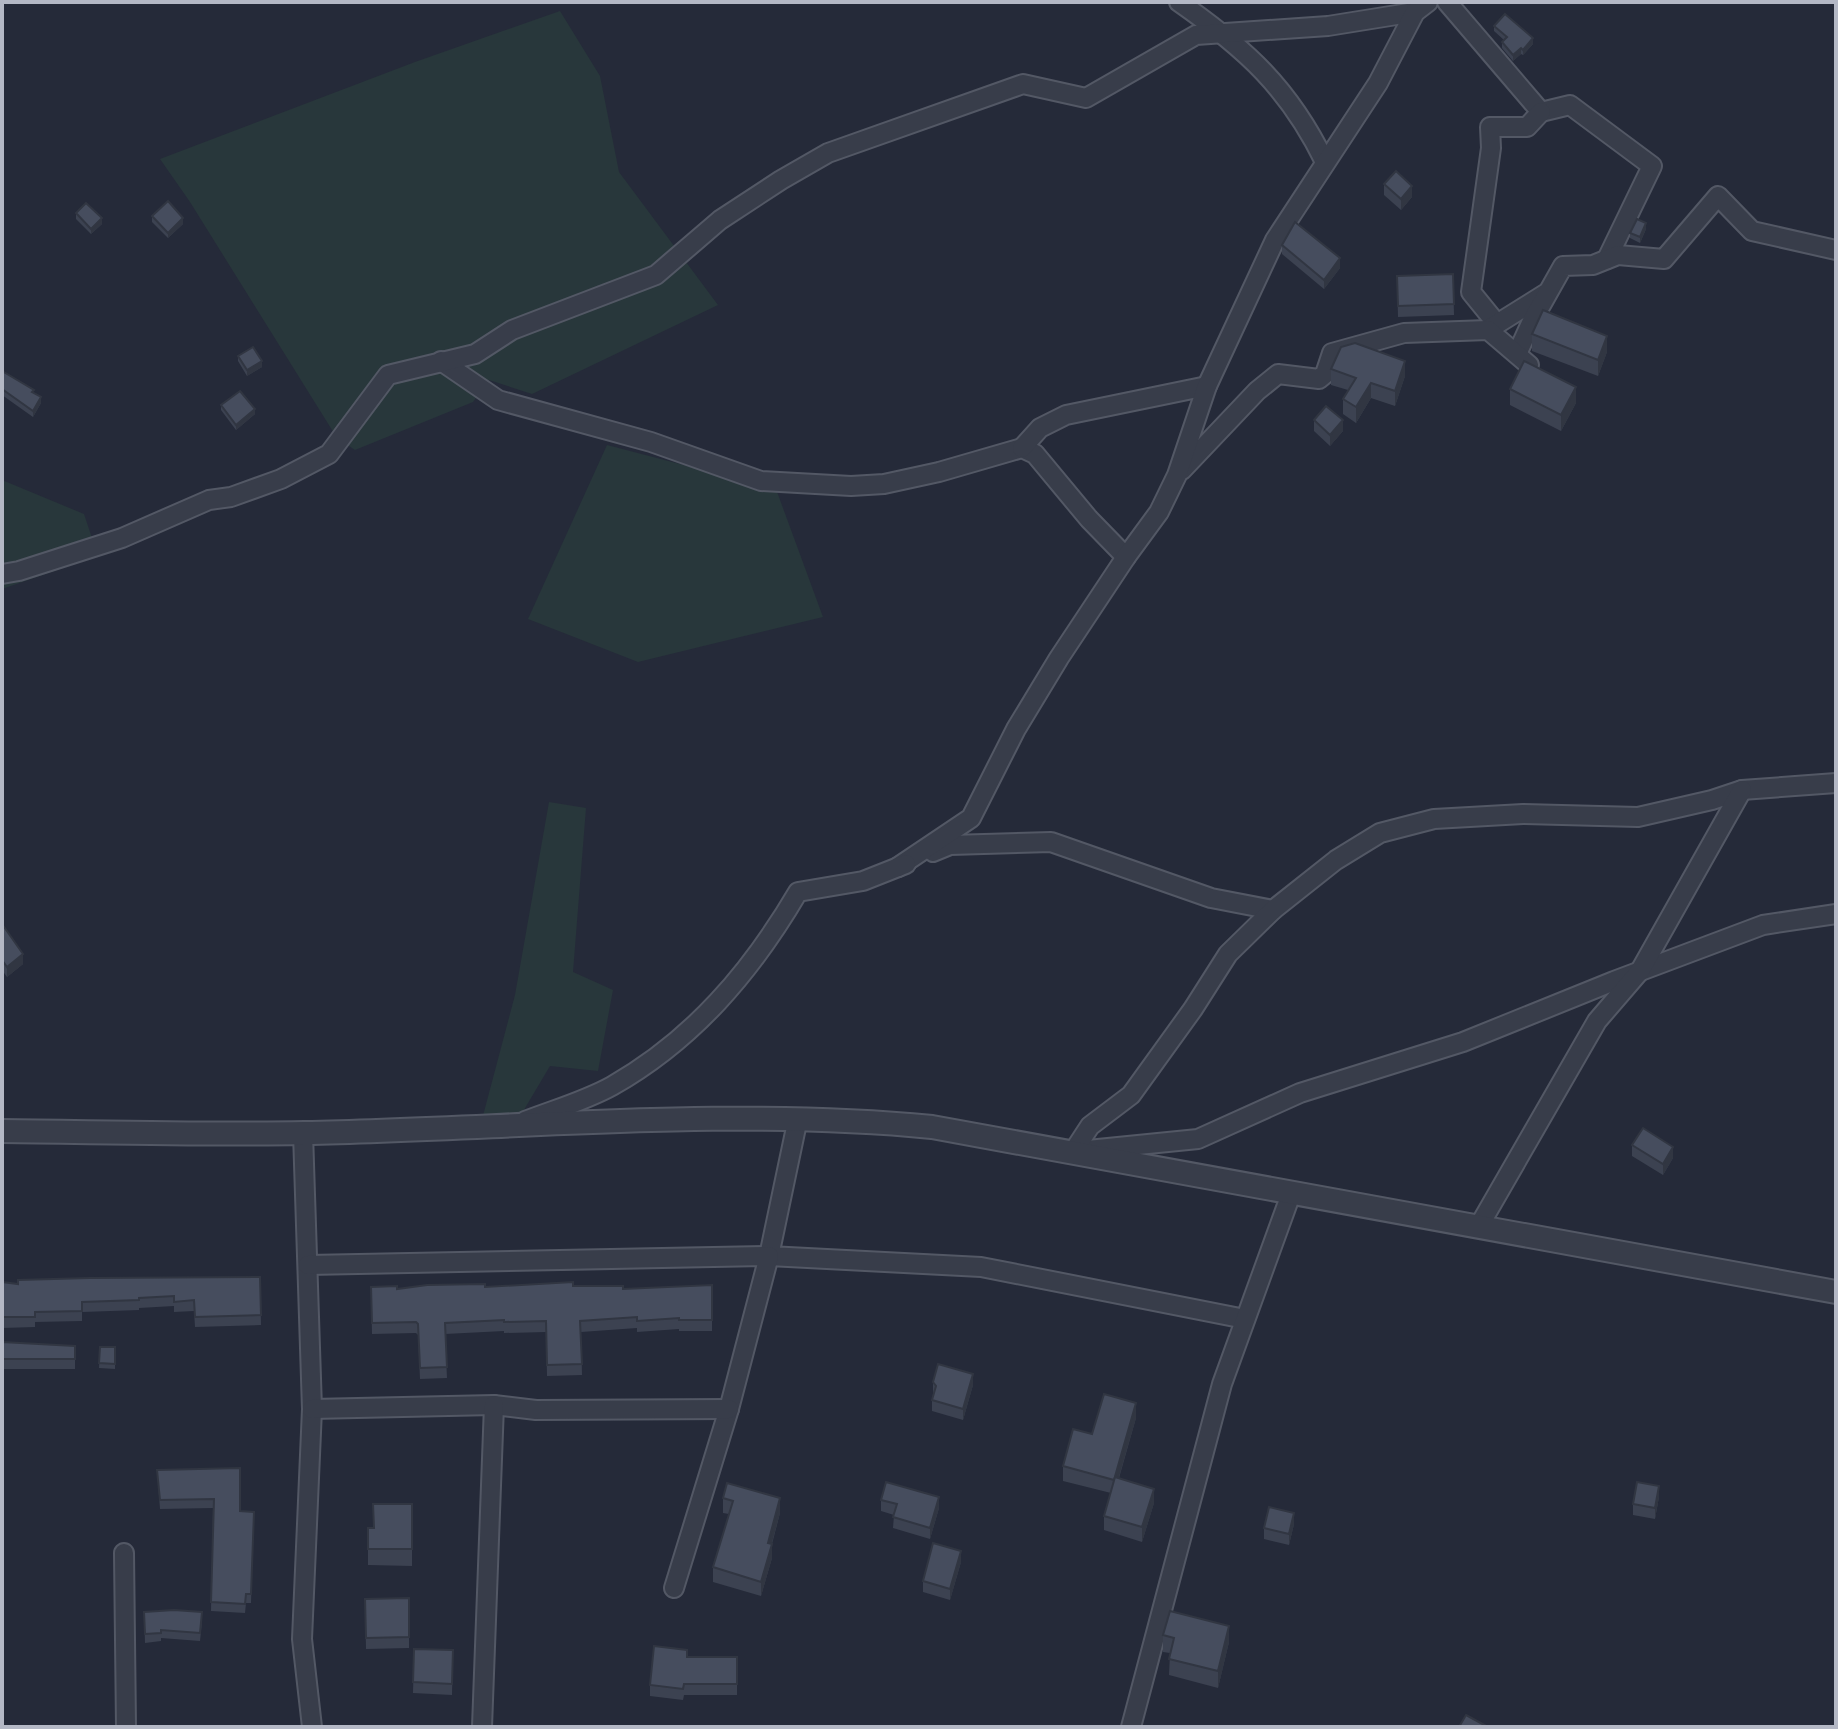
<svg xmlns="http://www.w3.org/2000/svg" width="1838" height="1729" font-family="Arial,sans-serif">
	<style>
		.green { fill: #28373b }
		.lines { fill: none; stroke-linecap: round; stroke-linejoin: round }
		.minor-casing { stroke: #535865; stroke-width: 22 }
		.tertiary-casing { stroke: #535865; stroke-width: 26 }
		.minor { stroke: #383d4a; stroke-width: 18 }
		.tertiary { stroke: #383d4a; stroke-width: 22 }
		.wall { fill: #3c4251 }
		.shaded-wall { fill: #313642 }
		.building { fill: #464d5e; stroke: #313642; stroke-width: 2 }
	</style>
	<rect width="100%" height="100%" fill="#252a39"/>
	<g class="green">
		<polygon points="560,11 600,76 619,172 718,305 532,394 489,380 473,402 355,450 337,438 190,202 160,159 415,62"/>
		<polygon points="607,445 776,489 823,617 638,662 528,619"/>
		<polygon points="2,480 84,514 98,556 2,589"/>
		<polygon points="549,802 586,808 573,972 613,990 598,1071 550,1066 515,1125 480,1127 515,995"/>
	</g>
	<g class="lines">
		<defs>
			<g id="minor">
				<path d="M 1179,2 C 1246,49 1289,88 1325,162"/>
				<polyline points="1447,2 1541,112 1570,105 1652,166 1607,259"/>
				<polyline points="1497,324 1471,292 1491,148 1490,127 1527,127 1541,112"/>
				<polyline points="1489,329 1545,294"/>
				<polyline points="1517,354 1532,321 1563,266 1593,265 1618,255 1664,259 1718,196 1752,231 1836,250"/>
				<polyline points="441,361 498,400 651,442 761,481 851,486 884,484 939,472 1022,448 1035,454 1089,519 1126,557"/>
				<polyline points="1022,448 1040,428 1066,415 1207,386"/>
				<polyline points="1182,470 1257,391 1278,374 1319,379 1325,374 1332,353 1404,333 1488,330 1529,365"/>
				<polyline points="2,574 19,571 122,538 209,500 231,497 281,479 329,454 388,375 475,354 512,330 656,275 720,220 781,180 828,153 1023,84 1086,98 1196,35 1328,26 1415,12"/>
				<polyline points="933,852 950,845 1051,842 1211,898 1273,910"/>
				<polyline points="898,867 971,818 1016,729 1059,658 1126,557 1159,512 1177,475 1207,386 1275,240 1378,83 1415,12 1428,2"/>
				<polyline points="798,1118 769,1256 981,1267 1245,1319"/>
				<path d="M 525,1121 C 553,1110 585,1101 612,1086 C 693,1040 751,972 798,892 L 863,881 L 906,864"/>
				<polyline points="303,1133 312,1409 302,1639 312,1727"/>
				<polyline points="1088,1150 1198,1139 1300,1093 1463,1042 1614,981 1763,925 1836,914"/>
				<polyline points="1073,1152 1090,1126 1131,1095 1193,1009 1228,954 1273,910 1336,860 1380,833 1434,819 1523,814 1638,817 1712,800 1742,790 1836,783"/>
				<polyline points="1479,1226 1597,1021 1640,971 1742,790"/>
				<polyline points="308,1265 769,1256 729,1409 674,1588"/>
				<polyline points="312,1409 494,1405 536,1410 729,1409"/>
				<polyline points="124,1553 126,1727"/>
				<polyline points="482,1727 494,1405"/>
				<polyline points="1131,1727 1222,1384 1291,1194"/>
			</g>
			<path id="tertiary" d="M 2,1131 C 103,1132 204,1135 304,1133 C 513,1129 724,1107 932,1127 L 1836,1292"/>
		</defs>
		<use href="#minor" class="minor-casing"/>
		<use href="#tertiary" class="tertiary-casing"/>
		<use href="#minor" class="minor"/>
		<use href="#tertiary" class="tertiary"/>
	</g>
	<g class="wall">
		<polygon points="1494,26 1533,44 1523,55 1521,54 1513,61 1502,48 1502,42 1504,40 1494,31"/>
		<polygon points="1384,184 1412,197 1401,210 1384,195"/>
		<polygon points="76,213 102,224 91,234 76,219"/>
		<polygon points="152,216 183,224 168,238 152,222"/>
		<polygon points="1646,229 1640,243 1630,238 1630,233"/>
		<polygon points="1282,245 1340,268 1324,289 1282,254"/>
		<polygon points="1453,274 1454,315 1398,317 1397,276"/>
		<polygon points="1532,334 1607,352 1598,376 1532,351"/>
		<polygon points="238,356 262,367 247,376 238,361"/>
		<polygon points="1331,369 1405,376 1395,406 1371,398 1356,423 1343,414 1343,399 1348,390 1331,385"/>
		<polygon points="2,371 34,393 41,403 33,417 2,395"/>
		<polygon points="1510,389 1576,403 1561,431 1510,405"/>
		<polygon points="221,405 255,414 236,430 221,410"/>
		<polygon points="1314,420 1343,431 1330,446 1314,431"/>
		<polygon points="2,924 23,964 7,977 2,970"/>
		<polygon points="1632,1145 1673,1158 1663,1175 1632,1156"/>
		<polygon points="260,1277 261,1325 195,1327 194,1311 174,1312 174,1306 139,1308 139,1310 82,1312 82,1321 35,1322 35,1327 2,1328 2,1282 18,1284"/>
		<polygon points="712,1285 712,1331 679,1331 679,1329 637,1332 637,1328 581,1332 582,1375 547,1376 546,1332 504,1333 504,1331 445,1334 447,1378 420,1379 418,1335 416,1333 372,1334 371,1287 397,1289 573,1286 623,1289"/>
		<polygon points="2,1342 75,1346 75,1369 2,1369"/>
		<polygon points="100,1347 115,1347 115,1369 99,1368"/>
		<polygon points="933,1382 973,1385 963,1420 932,1411 932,1400 933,1394"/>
		<polygon points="1136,1418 1119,1478 1154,1503 1142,1542 1104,1530 1104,1516 1111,1493 1063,1481 1063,1466 1092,1434"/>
		<polygon points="157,1470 240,1511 254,1512 251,1603 246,1603 245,1613 211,1611 213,1508 160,1509"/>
		<polygon points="1659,1497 1655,1519 1633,1515 1633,1504"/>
		<polygon points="723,1498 780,1513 772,1544 772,1558 761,1596 713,1582 713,1567 729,1514 723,1513"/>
		<polygon points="881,1500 939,1508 930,1539 893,1528 894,1515 881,1511"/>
		<polygon points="412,1504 412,1566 368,1565 368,1528 373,1528"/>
		<polygon points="1294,1524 1289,1545 1264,1539 1264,1528"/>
		<polygon points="961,1562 950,1600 923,1592 923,1581"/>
		<polygon points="409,1598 409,1648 366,1649 365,1599"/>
		<polygon points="144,1612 202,1621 200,1641 161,1638 161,1641 145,1643"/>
		<polygon points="1163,1635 1229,1642 1218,1688 1169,1675 1170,1653 1163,1652"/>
		<polygon points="414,1649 453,1650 452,1695 413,1693"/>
		<polygon points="687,1657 737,1657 737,1695 684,1695 683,1700 650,1696 650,1685"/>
	</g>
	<g class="shaded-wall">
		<polygon points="1533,38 1533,44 1523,55 1523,50"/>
		<polygon points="1521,48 1521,54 1513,61 1513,55"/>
		<polygon points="1412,186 1412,197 1401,210 1401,199"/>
		<polygon points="102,218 102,224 91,234 91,229"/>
		<polygon points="183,218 183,224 168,238 168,233"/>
		<polygon points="1646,223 1646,229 1640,243 1640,237"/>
		<polygon points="1340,258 1340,268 1324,289 1324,280"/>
		<polygon points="1607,336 1607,352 1598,376 1598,360"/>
		<polygon points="262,361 262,367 247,376 247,370"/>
		<polygon points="1405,361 1405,376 1395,406 1395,391"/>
		<polygon points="1371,383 1371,398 1356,423 1356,407"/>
		<polygon points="1576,387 1576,403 1561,431 1561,415"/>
		<polygon points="41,397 41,403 33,417 33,411"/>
		<polygon points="255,409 255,414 236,430 236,425"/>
		<polygon points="1343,420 1343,431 1330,446 1330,435"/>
		<polygon points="23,954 23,964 7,977 7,967"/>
		<polygon points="1673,1147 1673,1158 1663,1175 1663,1164"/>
		<polygon points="973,1374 973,1385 963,1420 963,1409"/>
		<polygon points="1136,1403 1136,1418 1114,1494 1114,1480"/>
		<polygon points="1659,1486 1659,1497 1655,1519 1655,1508"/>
		<polygon points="1154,1489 1154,1503 1142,1542 1142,1527"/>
		<polygon points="939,1497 939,1508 930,1539 930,1528"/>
		<polygon points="780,1498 780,1513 768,1557 768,1543"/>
		<polygon points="1294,1513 1294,1524 1289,1545 1289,1534"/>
		<polygon points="772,1544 772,1558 761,1596 761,1582"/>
		<polygon points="961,1551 961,1562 950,1600 950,1589"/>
		<polygon points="1229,1626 1229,1642 1218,1688 1218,1671"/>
	</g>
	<g class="building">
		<polygon points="1505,14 1533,38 1523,50 1521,48 1513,55 1502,42 1507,37 1494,26"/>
		<polygon points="1396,171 1412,186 1401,199 1384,184"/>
		<polygon points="168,201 183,218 168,233 152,216"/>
		<polygon points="86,203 102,218 91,229 76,213"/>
		<polygon points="1637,219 1646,223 1640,237 1630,233"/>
		<polygon points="1295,222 1340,258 1324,280 1282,245"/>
		<polygon points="1453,274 1454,304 1398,306 1397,276"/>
		<polygon points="1543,310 1607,336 1598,360 1532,334"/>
		<polygon points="1355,343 1405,361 1395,391 1371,383 1356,407 1343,399 1356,378 1331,369 1341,347"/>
		<polygon points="253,347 262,361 247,370 238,356"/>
		<polygon points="1524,361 1576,387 1561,415 1510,389"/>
		<polygon points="2,371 34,390 32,392 41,397 33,411 2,389"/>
		<polygon points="240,391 255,409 236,425 221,405"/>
		<polygon points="1326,406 1343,420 1330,435 1314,420"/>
		<polygon points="2,924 23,954 7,967 2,960"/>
		<polygon points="1643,1128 1673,1147 1663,1164 1632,1145"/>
		<polygon points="260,1277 261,1315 195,1317 194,1300 174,1302 174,1296 139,1298 139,1300 82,1302 82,1311 35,1312 35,1317 2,1317 2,1282 18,1284 18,1280 89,1278"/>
		<polygon points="573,1282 573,1286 623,1286 623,1289 712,1285 712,1320 679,1320 679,1318 637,1321 637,1317 580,1321 582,1364 547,1365 546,1321 504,1322 504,1320 445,1323 447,1367 420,1368 418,1324 416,1322 372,1323 371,1287 397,1286 397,1289 427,1285 485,1284 485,1287"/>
		<polygon points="2,1342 75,1346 75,1359 2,1359"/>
		<polygon points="100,1347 115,1347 115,1364 99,1363"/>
		<polygon points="938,1364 973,1374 963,1409 932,1400 936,1386 933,1382"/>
		<polygon points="1104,1394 1136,1403 1114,1480 1063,1466 1073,1429 1092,1434"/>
		<polygon points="240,1468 240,1511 254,1512 251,1594 246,1594 245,1604 211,1602 214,1499 160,1500 157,1470"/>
		<polygon points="1115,1477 1154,1489 1142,1527 1104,1516"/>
		<polygon points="886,1482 939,1497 930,1528 893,1517 897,1504 881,1500"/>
		<polygon points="1637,1482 1659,1486 1655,1508 1633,1504"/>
		<polygon points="727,1483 780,1498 768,1543 772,1544 761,1582 713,1567 733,1501 723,1498"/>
		<polygon points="373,1504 412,1504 412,1549 368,1549 368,1528 374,1528"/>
		<polygon points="1269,1507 1294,1513 1289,1534 1264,1528"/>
		<polygon points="933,1543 961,1551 950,1589 923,1581"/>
		<polygon points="409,1598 409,1637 366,1638 365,1599"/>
		<polygon points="174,1610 202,1612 200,1633 161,1630 161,1633 145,1634 144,1612"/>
		<polygon points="1170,1611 1229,1626 1218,1671 1169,1659 1174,1638 1163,1635"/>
		<polygon points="654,1646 687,1650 687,1657 737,1657 737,1684 684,1684 683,1689 650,1685"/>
		<polygon points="414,1649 453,1650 452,1684 413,1682"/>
		<polygon points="1466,1715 1488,1727 1459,1727"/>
	</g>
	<rect width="1838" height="1729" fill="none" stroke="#b4b8c5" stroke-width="8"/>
</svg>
